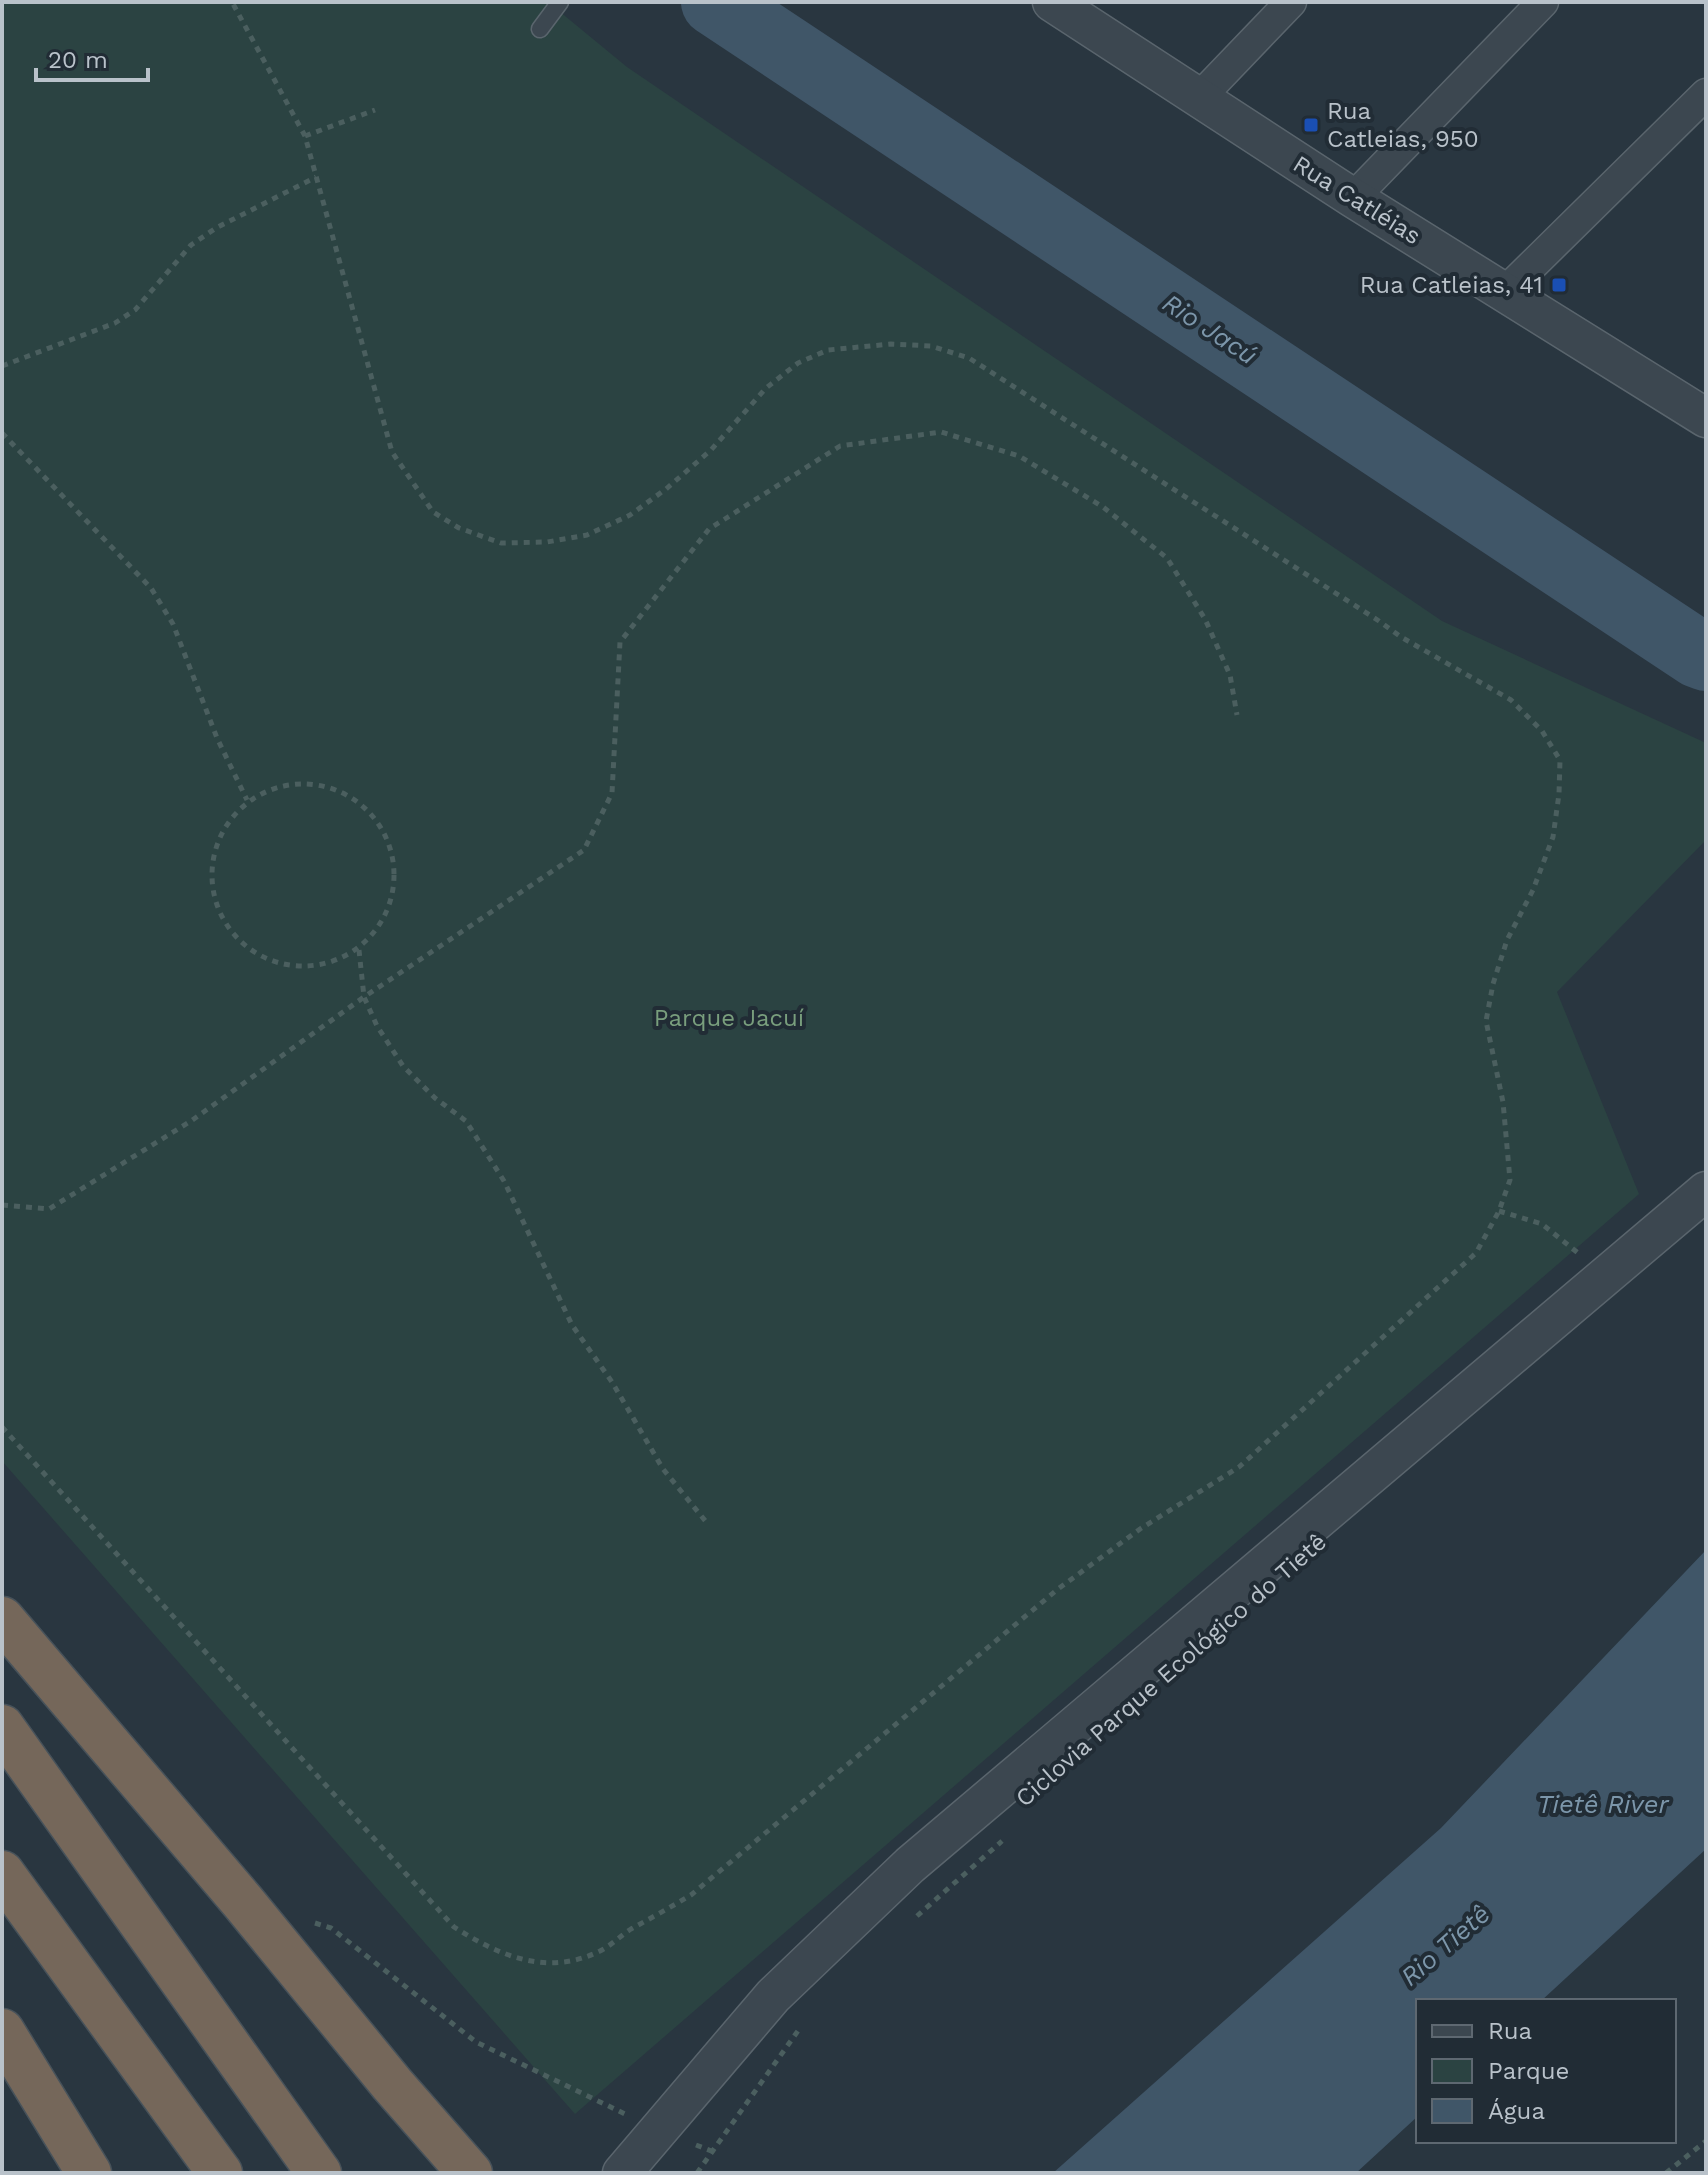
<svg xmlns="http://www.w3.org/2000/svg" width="1708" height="2175" font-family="'Work Sans',sans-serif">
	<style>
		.green { fill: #2b4342 }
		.water { fill: #405668 }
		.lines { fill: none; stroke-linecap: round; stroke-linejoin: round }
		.river { stroke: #405668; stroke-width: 68 }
		.service-casing { stroke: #5a656d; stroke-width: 19 }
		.minor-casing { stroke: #5a656d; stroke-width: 33 }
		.tertiary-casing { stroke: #5a656d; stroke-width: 41 }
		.motorway-casing { stroke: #47525a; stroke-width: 47 }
		.path { stroke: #4b5f5f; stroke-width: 5; stroke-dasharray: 6 6; stroke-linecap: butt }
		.service { stroke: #3c4750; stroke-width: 16 }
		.minor { stroke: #3c4750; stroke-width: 30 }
		.tertiary { stroke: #3c4750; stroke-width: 38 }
		.motorway { stroke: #75675a; stroke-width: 44 }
		.transit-dot { fill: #1a4fb4; stroke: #212c35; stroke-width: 3 }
		.labels { text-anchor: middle; stroke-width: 8; stroke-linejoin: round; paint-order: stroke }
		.poi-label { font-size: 24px; fill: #b9c2ca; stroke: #212c35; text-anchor: start }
		.street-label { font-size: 24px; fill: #b9c2ca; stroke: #212c35 }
		.park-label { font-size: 24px; fill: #799e7d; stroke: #212c35 }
		.water-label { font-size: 26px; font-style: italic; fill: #7c96aa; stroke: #212c35 }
	</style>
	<rect width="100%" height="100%" fill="#293640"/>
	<polygon class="green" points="2,2 548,2 627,67 1442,621 1706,743 1706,840 1557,992 1639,1194 575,2114 2,1461"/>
	<polygon class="water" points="1706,1550 1706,1849 1541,2001 1418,2001 1418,2116 1356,2173 1053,2173 1441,1828"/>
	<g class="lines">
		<polyline class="river" points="715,2 1698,654 1706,657"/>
		<defs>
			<polyline id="service" points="540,29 560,2"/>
			<g id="minor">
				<polyline points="1199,98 1291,2"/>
				<polyline points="1353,198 1543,2"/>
				<polyline points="1504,293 1706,94"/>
			</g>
			<g id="tertiary">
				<polyline points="1052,2 1353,198 1706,418"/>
				<polyline points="622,2173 773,1996 910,1865 1706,1191"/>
			</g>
			<g id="motorway">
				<polyline points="2,1619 243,1902 392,2084 470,2173"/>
				<polyline points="2,1727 319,2173"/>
				<polyline points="2,1873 220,2173"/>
				<polyline points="2,2031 89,2173"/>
			</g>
		</defs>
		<use href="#service" class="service-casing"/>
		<use href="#minor" class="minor-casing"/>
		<use href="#tertiary" class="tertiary-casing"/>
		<use href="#motorway" class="motorway-casing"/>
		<g class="path">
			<polyline points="305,136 375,110"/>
			<polyline points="2,366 115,323 135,310 191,245 216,228 316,177"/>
			<polyline points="2,433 151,588 173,624 217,738 247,800"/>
			<circle cx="303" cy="875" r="91"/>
			<polyline points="359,950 364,997 377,1026 403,1066 435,1098 466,1121 504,1181 572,1325 612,1382 663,1469 707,1523"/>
			<polyline points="2,1205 49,1209 191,1121 364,997 584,850 612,793 620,642 709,529 840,446 941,432 1019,456 1103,507 1167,558 1205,619 1230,675 1237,715"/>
			<polyline points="1499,1211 1542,1224 1578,1253"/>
			<path d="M 2,1427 L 454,1927 C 500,1956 547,1977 600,1951 C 612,1945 620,1936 631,1929 C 651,1918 671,1907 691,1895 L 1058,1589 L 1140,1529 L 1239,1467 L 1476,1253 L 1499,1211 L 1510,1180 L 1503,1102 L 1486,1021 L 1493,984 L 1507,940 L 1533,890 L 1553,837 L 1559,794 L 1560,760 L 1542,731 L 1511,700 L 1401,637 L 1379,621 L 969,358 L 931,346 L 891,344 L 828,350 L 798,363 L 766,388 L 711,450 L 666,489 L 630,515 L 587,535 L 547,542 L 501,543 L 459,528 L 433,512 L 392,452 L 305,136 L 232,2"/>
			<polyline points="917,1916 1002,1841"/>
			<polyline points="315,1923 331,1928 476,2042 625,2114"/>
			<polyline points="696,2145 714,2152"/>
			<polyline points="697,2173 800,2028"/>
			<polyline points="1666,2173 1706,2141"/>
		</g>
		<use href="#service" class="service"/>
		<use href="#minor" class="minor"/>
		<use href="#tertiary" class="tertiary"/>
		<use href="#motorway" class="motorway"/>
	</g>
	<g class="transit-dot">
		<rect x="1303" y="117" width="16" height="16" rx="4"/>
		<rect x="1551" y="277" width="16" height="16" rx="4"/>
	</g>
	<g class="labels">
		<g class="poi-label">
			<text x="1327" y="119">Rua<tspan x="1327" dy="28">Catleias, 950</tspan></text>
			<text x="1543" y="293" text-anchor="end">Rua Catleias, 41</text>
		</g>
		<g class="street-label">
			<text transform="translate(1357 200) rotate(32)" y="8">Rua Catléias</text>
			<text transform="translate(1171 1670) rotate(-41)" y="8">Ciclovia Parque Ecológico do Tietê</text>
		</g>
		<g class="park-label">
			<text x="729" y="1026">Parque Jacuí</text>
		</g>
		<g class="water-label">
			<text transform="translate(1210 329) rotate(33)" y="9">Rio Jacú</text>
			<text x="1603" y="1813">Tietê River</text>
			<text transform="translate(1445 1945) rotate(-41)" y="9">Rio Tietê</text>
		</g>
	</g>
	<rect width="1708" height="2175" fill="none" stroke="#b9c2ca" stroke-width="8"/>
	<rect x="1416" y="1999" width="260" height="144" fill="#212c35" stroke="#5e6871" stroke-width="2"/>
	<rect x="1432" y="2025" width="40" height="12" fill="#3c4750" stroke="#5e6871" stroke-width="2"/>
	<text x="1488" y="2039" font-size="24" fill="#b9c2ca">Rua</text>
	<rect x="1432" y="2059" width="40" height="24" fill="#2b4342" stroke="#5e6871" stroke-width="2"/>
	<text x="1488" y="2079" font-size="24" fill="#b9c2ca">Parque</text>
	<rect x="1432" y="2099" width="40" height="24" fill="#405668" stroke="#5e6871" stroke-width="2"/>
	<text x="1488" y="2119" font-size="24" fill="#b9c2ca">Água</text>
	<path d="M36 68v12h112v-12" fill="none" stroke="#b9c2ca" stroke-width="4"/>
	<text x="48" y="68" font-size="24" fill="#b9c2ca" stroke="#212c35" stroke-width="6" paint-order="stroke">20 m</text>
</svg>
